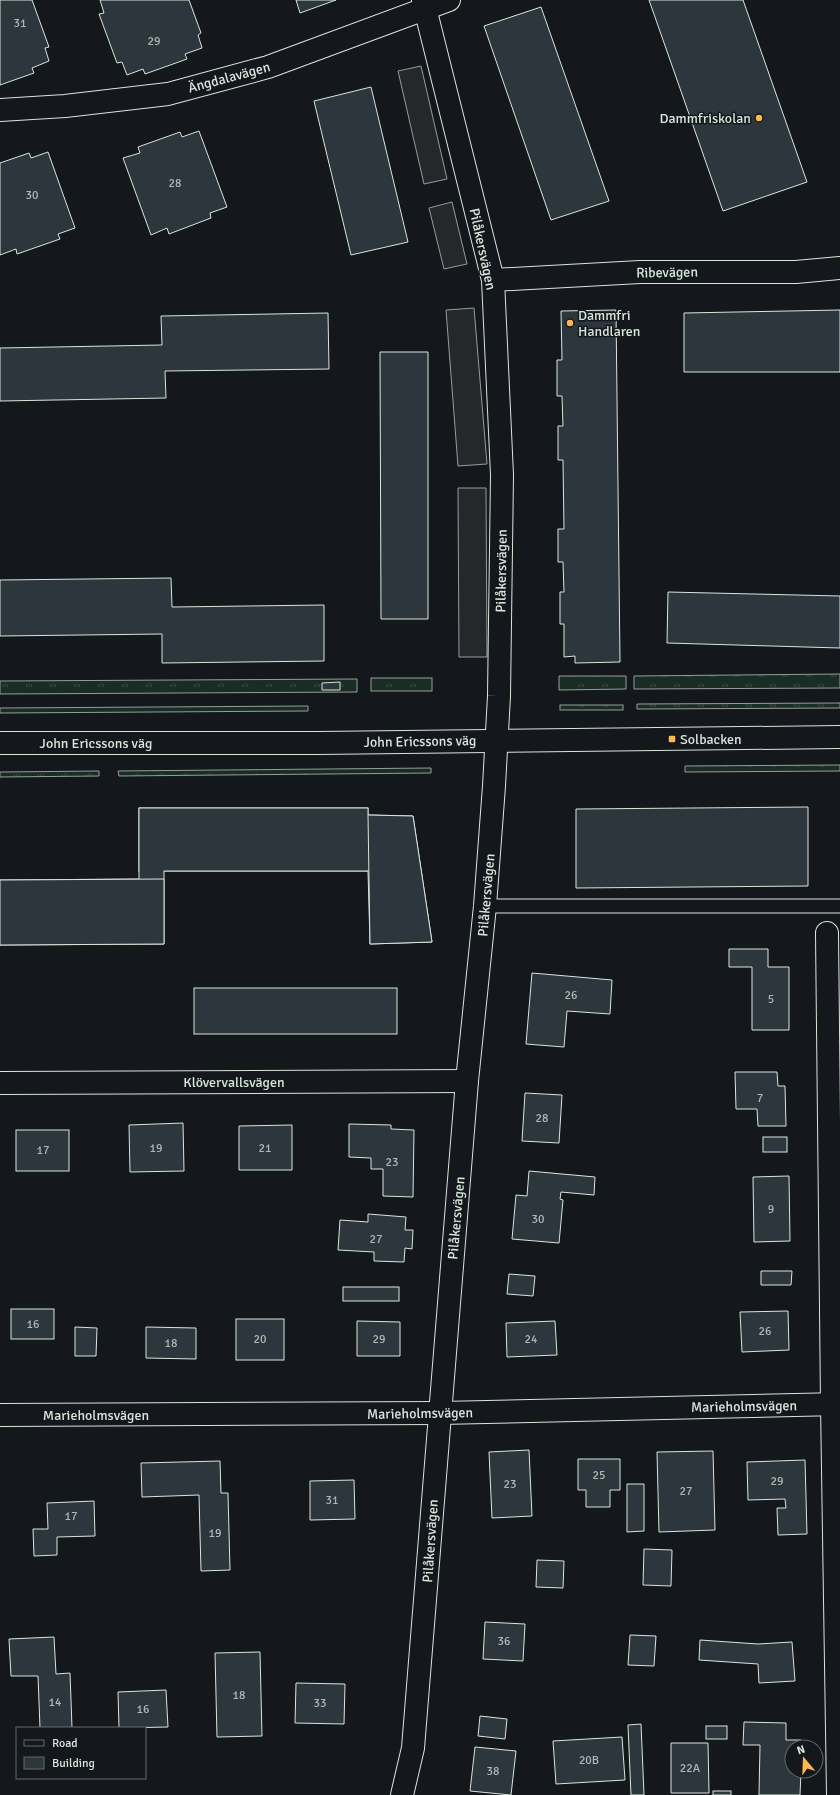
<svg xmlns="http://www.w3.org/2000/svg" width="840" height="1795" font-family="Signika,sans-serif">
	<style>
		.grass { fill: url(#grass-tufts); stroke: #939e99 }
		.parking { fill: #24282b; stroke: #939e99 }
		.building { fill: #2c363c; stroke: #d8e6dc }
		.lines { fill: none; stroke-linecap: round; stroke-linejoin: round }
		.lane-casing { stroke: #d8e6dc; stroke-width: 15 }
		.street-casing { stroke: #d8e6dc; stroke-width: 24 }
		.secondary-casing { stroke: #d8e6dc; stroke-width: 24 }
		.lane { stroke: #14181c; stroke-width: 13 }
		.street { stroke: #14181c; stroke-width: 22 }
		.secondary { stroke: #14181c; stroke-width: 22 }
		.poi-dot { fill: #ffb74d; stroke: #14181c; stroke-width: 1.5 }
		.labels { text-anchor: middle; stroke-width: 3; stroke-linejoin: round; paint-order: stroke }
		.number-label { font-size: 12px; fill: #adbab4 }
		.street-label { font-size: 14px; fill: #d8e6dc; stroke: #14181c }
		.poi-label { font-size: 14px; fill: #d8e6dc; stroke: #14181c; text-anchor: start }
	</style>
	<defs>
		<pattern id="grass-tufts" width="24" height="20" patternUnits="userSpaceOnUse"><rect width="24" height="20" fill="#1a2d24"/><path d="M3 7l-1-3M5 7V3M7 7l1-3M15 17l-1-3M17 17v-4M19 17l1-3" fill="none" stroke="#3b4b43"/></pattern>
	</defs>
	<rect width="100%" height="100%" fill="#14181c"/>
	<g class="grass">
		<polygon points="840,674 840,688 634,689 634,676"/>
		<polygon points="559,676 626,676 626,689 559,690"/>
		<rect x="371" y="678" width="61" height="13"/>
		<polygon points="357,679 357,692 0,694 0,681"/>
		<polygon points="840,703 840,708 637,709 637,704"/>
		<rect x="560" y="705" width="63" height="5"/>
		<polygon points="308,706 308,711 0,713 0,708"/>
		<polygon points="840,765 840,771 685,772 685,766"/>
		<polygon points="431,768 431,773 119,776 118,771"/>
		<polygon points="99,771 99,776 0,777 0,772"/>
	</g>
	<g class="parking">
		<polygon points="421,66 447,179 424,184 398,71"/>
		<polygon points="452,202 467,264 444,269 429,208"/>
		<polygon points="474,308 487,464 458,466 446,310"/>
		<polygon points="458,488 486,488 487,657 459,657"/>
	</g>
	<g class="building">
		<polygon points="0,0 32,0 49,47 45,48 49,61 32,68 34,73 0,85"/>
		<polygon points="100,0 189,0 201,33 198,35 202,48 185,54 187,59 145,74 143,69 127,75 122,62 117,63 99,14 104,13"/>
		<polygon points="296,0 336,0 300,13"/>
		<polygon points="649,0 743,0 807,182 723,211"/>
		<polygon points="541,7 609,201 551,220 484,26"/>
		<polygon points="371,87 408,242 351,255 314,101"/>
		<polygon points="199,131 227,207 210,213 211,218 169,234 167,228 151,235 123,158 140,153 138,147 180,132 182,137"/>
		<polygon points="48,152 75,228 58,234 60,239 17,254 16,249 0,255 0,163 29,153 31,158"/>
		<polygon points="616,310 620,662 575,663 575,656 564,657 564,624 560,624 560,592 564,592 563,562 558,562 558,529 564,529 563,460 558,460 558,426 563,426 562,396 557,396 557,360 562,360 561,311"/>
		<polygon points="840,310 840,372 684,372 684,313"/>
		<polygon points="328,313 329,369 165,371 166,398 0,401 0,348 162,345 161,316"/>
		<polygon points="380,352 428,352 428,619 381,619"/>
		<polygon points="171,578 172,607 324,605 324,661 162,663 162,634 0,636 0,580"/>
		<polygon points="668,592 840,596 840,648 667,643"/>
		<polygon points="340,682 340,690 322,690 322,683"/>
		<polygon points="808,807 808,886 576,888 576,809"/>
		<rect x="139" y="808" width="229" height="63"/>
		<polygon points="139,808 368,808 368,815 413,816 432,942 370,944 368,871 164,871 164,944 0,945 0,880 139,879"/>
		<polygon points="368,815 413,816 432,942 370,944"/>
		<polygon points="164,879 164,944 0,945 0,880"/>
		<polygon points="729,949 768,949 768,967 789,967 789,1030 752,1030 752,967 729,967"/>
		<polygon points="532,973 612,980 610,1014 567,1011 564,1047 526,1044"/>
		<rect x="194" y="988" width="203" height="46"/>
		<polygon points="735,1072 777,1072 778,1086 785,1086 786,1126 758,1126 757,1109 736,1109"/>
		<polygon points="525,1093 562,1095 559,1143 522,1141"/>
		<polygon points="183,1123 184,1171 130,1172 129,1125"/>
		<polygon points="349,1124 391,1125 391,1129 414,1130 413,1197 383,1196 383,1169 371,1169 371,1158 349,1157"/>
		<polygon points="292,1125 292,1170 239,1170 239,1126"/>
		<rect x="16" y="1130" width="53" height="41"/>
		<rect x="763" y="1137" width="24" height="15"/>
		<polygon points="529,1171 595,1177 594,1195 561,1192 560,1199 563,1200 559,1243 512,1239 516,1195 527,1196"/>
		<polygon points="789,1176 790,1241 754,1242 753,1177"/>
		<polygon points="368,1214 406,1217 405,1230 413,1230 412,1249 405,1248 404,1262 374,1261 374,1252 338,1250 340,1220 368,1222"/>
		<polygon points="761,1271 792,1271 791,1285 761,1285"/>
		<polygon points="509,1274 535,1276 533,1296 507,1294"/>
		<rect x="343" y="1287" width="56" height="14"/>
		<rect x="11" y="1309" width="43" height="30"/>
		<polygon points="788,1311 789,1350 742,1352 740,1312"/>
		<rect x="236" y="1319" width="48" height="41"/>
		<polygon points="357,1321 400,1322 400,1356 357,1356"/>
		<polygon points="555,1321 557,1355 507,1357 506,1323"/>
		<polygon points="75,1327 97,1328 96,1356 75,1356"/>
		<polygon points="146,1327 196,1328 196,1359 146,1358"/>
		<polygon points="529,1450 532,1516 492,1518 489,1452"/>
		<polygon points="713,1451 715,1530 659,1532 657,1452"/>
		<polygon points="578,1459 620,1459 620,1490 610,1490 610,1507 586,1507 586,1490 578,1490"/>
		<polygon points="805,1460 807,1534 778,1535 777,1508 786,1508 785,1499 748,1500 747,1462"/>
		<polygon points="220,1461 221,1493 228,1493 230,1570 201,1571 199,1495 142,1497 141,1463"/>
		<polygon points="354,1480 355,1519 310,1520 310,1481"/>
		<polygon points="627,1484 644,1484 644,1531 627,1532"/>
		<polygon points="94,1501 95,1536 57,1537 57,1555 34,1556 33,1529 48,1529 47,1503"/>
		<polygon points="644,1549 672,1550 671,1586 643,1585"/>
		<polygon points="537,1560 564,1561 563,1588 536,1587"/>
		<polygon points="485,1622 525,1624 523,1661 483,1659"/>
		<polygon points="630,1635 656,1636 654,1666 628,1665"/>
		<polygon points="54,1637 56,1674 70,1673 72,1728 40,1728 38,1676 11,1676 9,1639"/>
		<polygon points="700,1640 758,1644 792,1642 795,1681 759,1683 758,1664 699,1660"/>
		<polygon points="260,1652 262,1736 217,1737 215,1653"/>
		<polygon points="296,1683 345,1684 344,1724 295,1723"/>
		<polygon points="166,1690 168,1727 119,1728 118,1692"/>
		<polygon points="480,1716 507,1719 505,1739 478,1736"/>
		<polygon points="744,1722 786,1723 786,1740 801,1740 801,1747 792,1747 792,1771 801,1771 800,1795 759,1795 760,1745 743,1745"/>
		<polygon points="641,1724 644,1795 631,1795 628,1725"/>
		<rect x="706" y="1726" width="21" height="13"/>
		<polygon points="622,1737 625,1780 556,1784 553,1741"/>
		<polygon points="671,1743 708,1743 709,1793 671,1793"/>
		<polygon points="475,1747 516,1751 511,1795 470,1791"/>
		<rect x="713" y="1791" width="18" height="4"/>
	</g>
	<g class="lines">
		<defs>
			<polyline id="lane" points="485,906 840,906"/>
			<g id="street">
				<polyline points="0,110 65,106 168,94 268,67 449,0"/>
				<polyline points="493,280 640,272 796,272 840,268"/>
				<polyline points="827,933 832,1404 838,1795"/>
				<polyline points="0,1083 467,1081"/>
				<polyline points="0,1415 440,1413 840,1404"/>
				<polyline points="402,1795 413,1748 467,1081 485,906 494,786 499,696 502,475 493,280 423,0"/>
			</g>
			<polyline id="secondary" points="0,743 318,743 840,737"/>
		</defs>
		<use href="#lane" class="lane-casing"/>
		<use href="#street" class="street-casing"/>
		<use href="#secondary" class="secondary-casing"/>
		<use href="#lane" class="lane"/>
		<use href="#street" class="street"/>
		<use href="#secondary" class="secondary"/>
	</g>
	<g class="poi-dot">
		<circle cx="759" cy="118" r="4"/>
		<circle cx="570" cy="323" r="4"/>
		<rect x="668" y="735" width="8" height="8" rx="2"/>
	</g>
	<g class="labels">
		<g class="number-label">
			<text x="20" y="27">31</text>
			<text x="154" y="45">29</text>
			<text x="175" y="187">28</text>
			<text x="32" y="199">30</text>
			<text x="571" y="999">26</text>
			<text x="771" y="1003">5</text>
			<text x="760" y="1102">7</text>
			<text x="542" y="1122">28</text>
			<text x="156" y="1152">19</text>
			<text x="265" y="1152">21</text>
			<text x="43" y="1154">17</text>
			<text x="392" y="1166">23</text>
			<text x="771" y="1213">9</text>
			<text x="538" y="1223">30</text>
			<text x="376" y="1243">27</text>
			<text x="33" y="1328">16</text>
			<text x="765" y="1335">26</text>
			<text x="260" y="1343">20</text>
			<text x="379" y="1343">29</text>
			<text x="531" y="1343">24</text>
			<text x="171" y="1347">18</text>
			<text x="599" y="1479">25</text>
			<text x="777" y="1485">29</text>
			<text x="510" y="1488">23</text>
			<text x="686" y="1495">27</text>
			<text x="332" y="1504">31</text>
			<text x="71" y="1520">17</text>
			<text x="215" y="1537">19</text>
			<text x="504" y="1645">36</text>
			<text x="239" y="1699">18</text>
			<text x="55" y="1706">14</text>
			<text x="320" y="1707">33</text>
			<text x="143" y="1713">16</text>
			<text x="589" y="1764">20B</text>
			<text x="690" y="1772">22A</text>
			<text x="493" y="1775">38</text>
		</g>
		<g class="street-label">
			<text transform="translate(229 77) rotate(-15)" y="5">Ängdalavägen</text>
			<text transform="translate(483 249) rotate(78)" y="5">Pilåkersvägen</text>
			<text transform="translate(667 272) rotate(-1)" y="5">Ribevägen</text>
			<text transform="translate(501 571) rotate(-89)" y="5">Pilåkersvägen</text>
			<text transform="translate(420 741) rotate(-1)" y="5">John Ericssons väg</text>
			<text x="96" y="748">John Ericssons väg</text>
			<text transform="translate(486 895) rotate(-85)" y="5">Pilåkersvägen</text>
			<text x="234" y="1087">Klövervallsvägen</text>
			<text transform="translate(456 1218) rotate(-85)" y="5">Pilåkersvägen</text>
			<text transform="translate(744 1406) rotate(-1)" y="5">Marieholmsvägen</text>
			<text transform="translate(420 1413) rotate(-1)" y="5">Marieholmsvägen</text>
			<text x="96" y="1420">Marieholmsvägen</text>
			<text transform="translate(430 1541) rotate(-86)" y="5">Pilåkersvägen</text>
		</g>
		<g class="poi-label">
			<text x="751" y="123" text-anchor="end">Dammfriskolan</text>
			<text x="578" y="320">Dammfri<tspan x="578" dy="16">Handlaren</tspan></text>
			<text x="680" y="744">Solbacken</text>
		</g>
	</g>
	<rect x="16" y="1727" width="130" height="52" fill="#14181c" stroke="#626a69"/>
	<rect x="24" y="1740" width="20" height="6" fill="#14181c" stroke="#626a69"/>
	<text x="52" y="1747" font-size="12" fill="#d8e6dc">Road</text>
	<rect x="24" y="1757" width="20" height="12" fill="#2c363c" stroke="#626a69"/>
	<text x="52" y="1767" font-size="12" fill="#d8e6dc">Building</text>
	<g transform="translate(804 1759) rotate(341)"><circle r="19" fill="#14181c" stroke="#626a69"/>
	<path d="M0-3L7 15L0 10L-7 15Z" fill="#ffb74d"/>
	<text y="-6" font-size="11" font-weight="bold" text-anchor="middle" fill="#d8e6dc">N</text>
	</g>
</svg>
